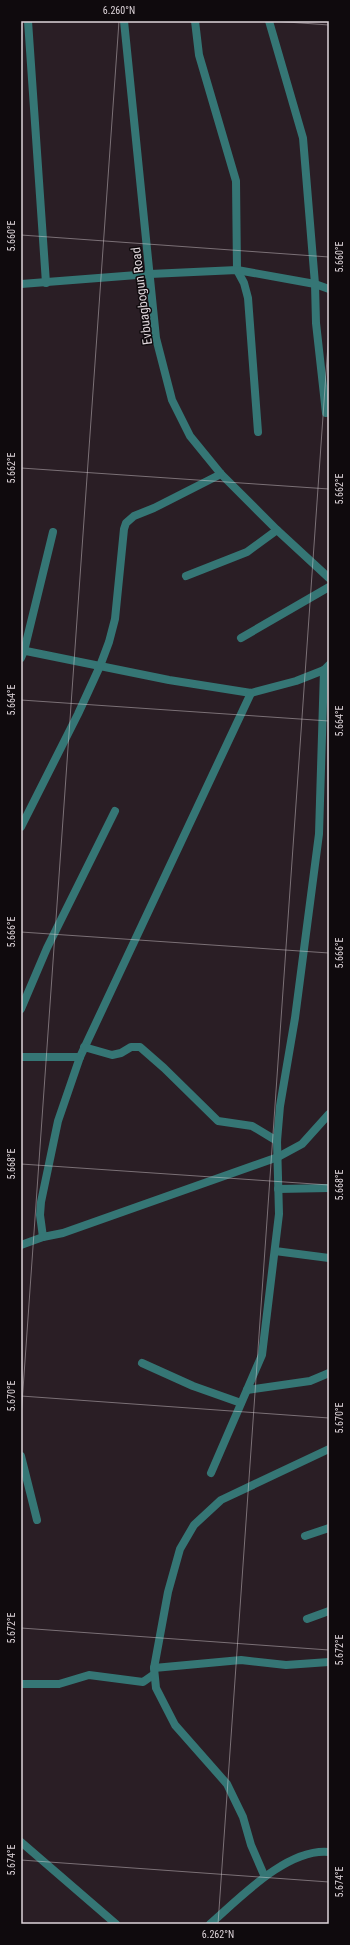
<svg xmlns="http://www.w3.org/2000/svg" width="350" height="1945" font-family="'Roboto Condensed',sans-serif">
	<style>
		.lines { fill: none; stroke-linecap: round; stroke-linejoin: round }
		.street { stroke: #357675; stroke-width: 8 }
		.ticks { fill: none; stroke: #ded5da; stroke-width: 1; stroke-opacity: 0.45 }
		.labels { text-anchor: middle; stroke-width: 3; stroke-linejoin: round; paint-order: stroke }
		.street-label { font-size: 13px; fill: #ded5da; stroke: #0f0a0d }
		.neatline { fill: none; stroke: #ded5da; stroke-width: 1.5 }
		.ticks-label { font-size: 10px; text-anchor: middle; fill: #ded5da }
	</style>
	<rect width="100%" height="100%" fill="#2a1e25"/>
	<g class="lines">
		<g class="street">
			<polyline points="28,21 46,283"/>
			<polyline points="124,21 156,338 172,400 190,436 221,474 277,530 329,578"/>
			<polyline points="195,21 199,55 236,181 237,270 244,283 248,298 258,432"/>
			<polyline points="269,21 303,138 315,284 316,323 326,413"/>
			<polyline points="21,284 150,274 237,270 315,284 329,289"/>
			<polyline points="186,576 247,552 277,530"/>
			<polyline points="241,638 329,587"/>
			<polyline points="21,650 169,680 251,693 296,681 324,670 329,665"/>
			<polyline points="21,658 24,651 53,532"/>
			<polyline points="251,693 80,1057 58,1121 41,1202 40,1215 43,1237 63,1233 278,1157 302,1144 329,1114"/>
			<polyline points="21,827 78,714 100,666 109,642 115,619 124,529 126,523 134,516 154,508 221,474"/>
			<polyline points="21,1009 47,948 115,811"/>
			<polyline points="84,1047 112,1055 121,1053 131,1047 140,1047 164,1068 218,1121 252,1126 277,1141"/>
			<polyline points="21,1057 80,1057"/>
			<polyline points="278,1189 329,1188"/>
			<polyline points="21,1245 43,1237"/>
			<polyline points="275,1251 329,1258"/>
			<polyline points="142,1363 193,1386 241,1403"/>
			<polyline points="247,1390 310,1381 329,1373"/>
			<polyline points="21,1456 37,1520"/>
			<polyline points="211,1473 262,1355 279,1214 277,1141 280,1106 295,1018 319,834 324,670"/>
			<polyline points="305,1536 329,1528"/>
			<polyline points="307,1619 329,1611"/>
			<polyline points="154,1668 241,1660 286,1665 329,1662"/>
			<polyline points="21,1684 59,1684 89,1675 143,1682 153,1675"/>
			<polyline points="21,1842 116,1924"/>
			<polyline points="264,1875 251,1845 243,1817 227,1784 175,1725 156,1688 154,1668 168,1592 180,1549 194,1525 221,1500 329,1449"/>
			<path d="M 210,1924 C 240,1898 287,1848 329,1852"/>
		</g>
	</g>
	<path class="ticks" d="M 273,21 L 329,25M 21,235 L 329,257M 21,468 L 329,489M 21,700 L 329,721M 21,932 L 329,953M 21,1164 L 329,1185M 21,1396 L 329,1418M 21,1418 L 119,21M 21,1628 L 329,1650M 21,1860 L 329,1882M 218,1924 L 329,330"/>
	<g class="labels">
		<g class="street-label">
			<text transform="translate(141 296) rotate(-97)" y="5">Evbuagbogun Road</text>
		</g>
	</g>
	<rect width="350" height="1945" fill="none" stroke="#0f0a0d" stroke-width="44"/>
	<rect x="22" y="22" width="306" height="1901" class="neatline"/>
	<g class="ticks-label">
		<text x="119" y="14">6.260°N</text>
		<text transform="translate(11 236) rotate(-90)" y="4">5.660°E</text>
		<text transform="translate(339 257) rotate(-90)" y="4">5.660°E</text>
		<text transform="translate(11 468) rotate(-90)" y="4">5.662°E</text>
		<text transform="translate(339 489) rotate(-90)" y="4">5.662°E</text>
		<text transform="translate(11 700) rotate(-90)" y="4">5.664°E</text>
		<text transform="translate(339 721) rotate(-90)" y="4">5.664°E</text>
		<text transform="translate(11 932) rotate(-90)" y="4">5.666°E</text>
		<text transform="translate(339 953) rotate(-90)" y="4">5.666°E</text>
		<text transform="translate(11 1164) rotate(-90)" y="4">5.668°E</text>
		<text transform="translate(339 1185) rotate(-90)" y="4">5.668°E</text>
		<text transform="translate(11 1396) rotate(-90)" y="4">5.670°E</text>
		<text transform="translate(339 1418) rotate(-90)" y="4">5.670°E</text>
		<text transform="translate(11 1628) rotate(-90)" y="4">5.672°E</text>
		<text transform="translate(339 1650) rotate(-90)" y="4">5.672°E</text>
		<text transform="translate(11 1860) rotate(-90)" y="4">5.674°E</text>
		<text transform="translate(339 1882) rotate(-90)" y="4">5.674°E</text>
		<text x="218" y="1938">6.262°N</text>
	</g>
</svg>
